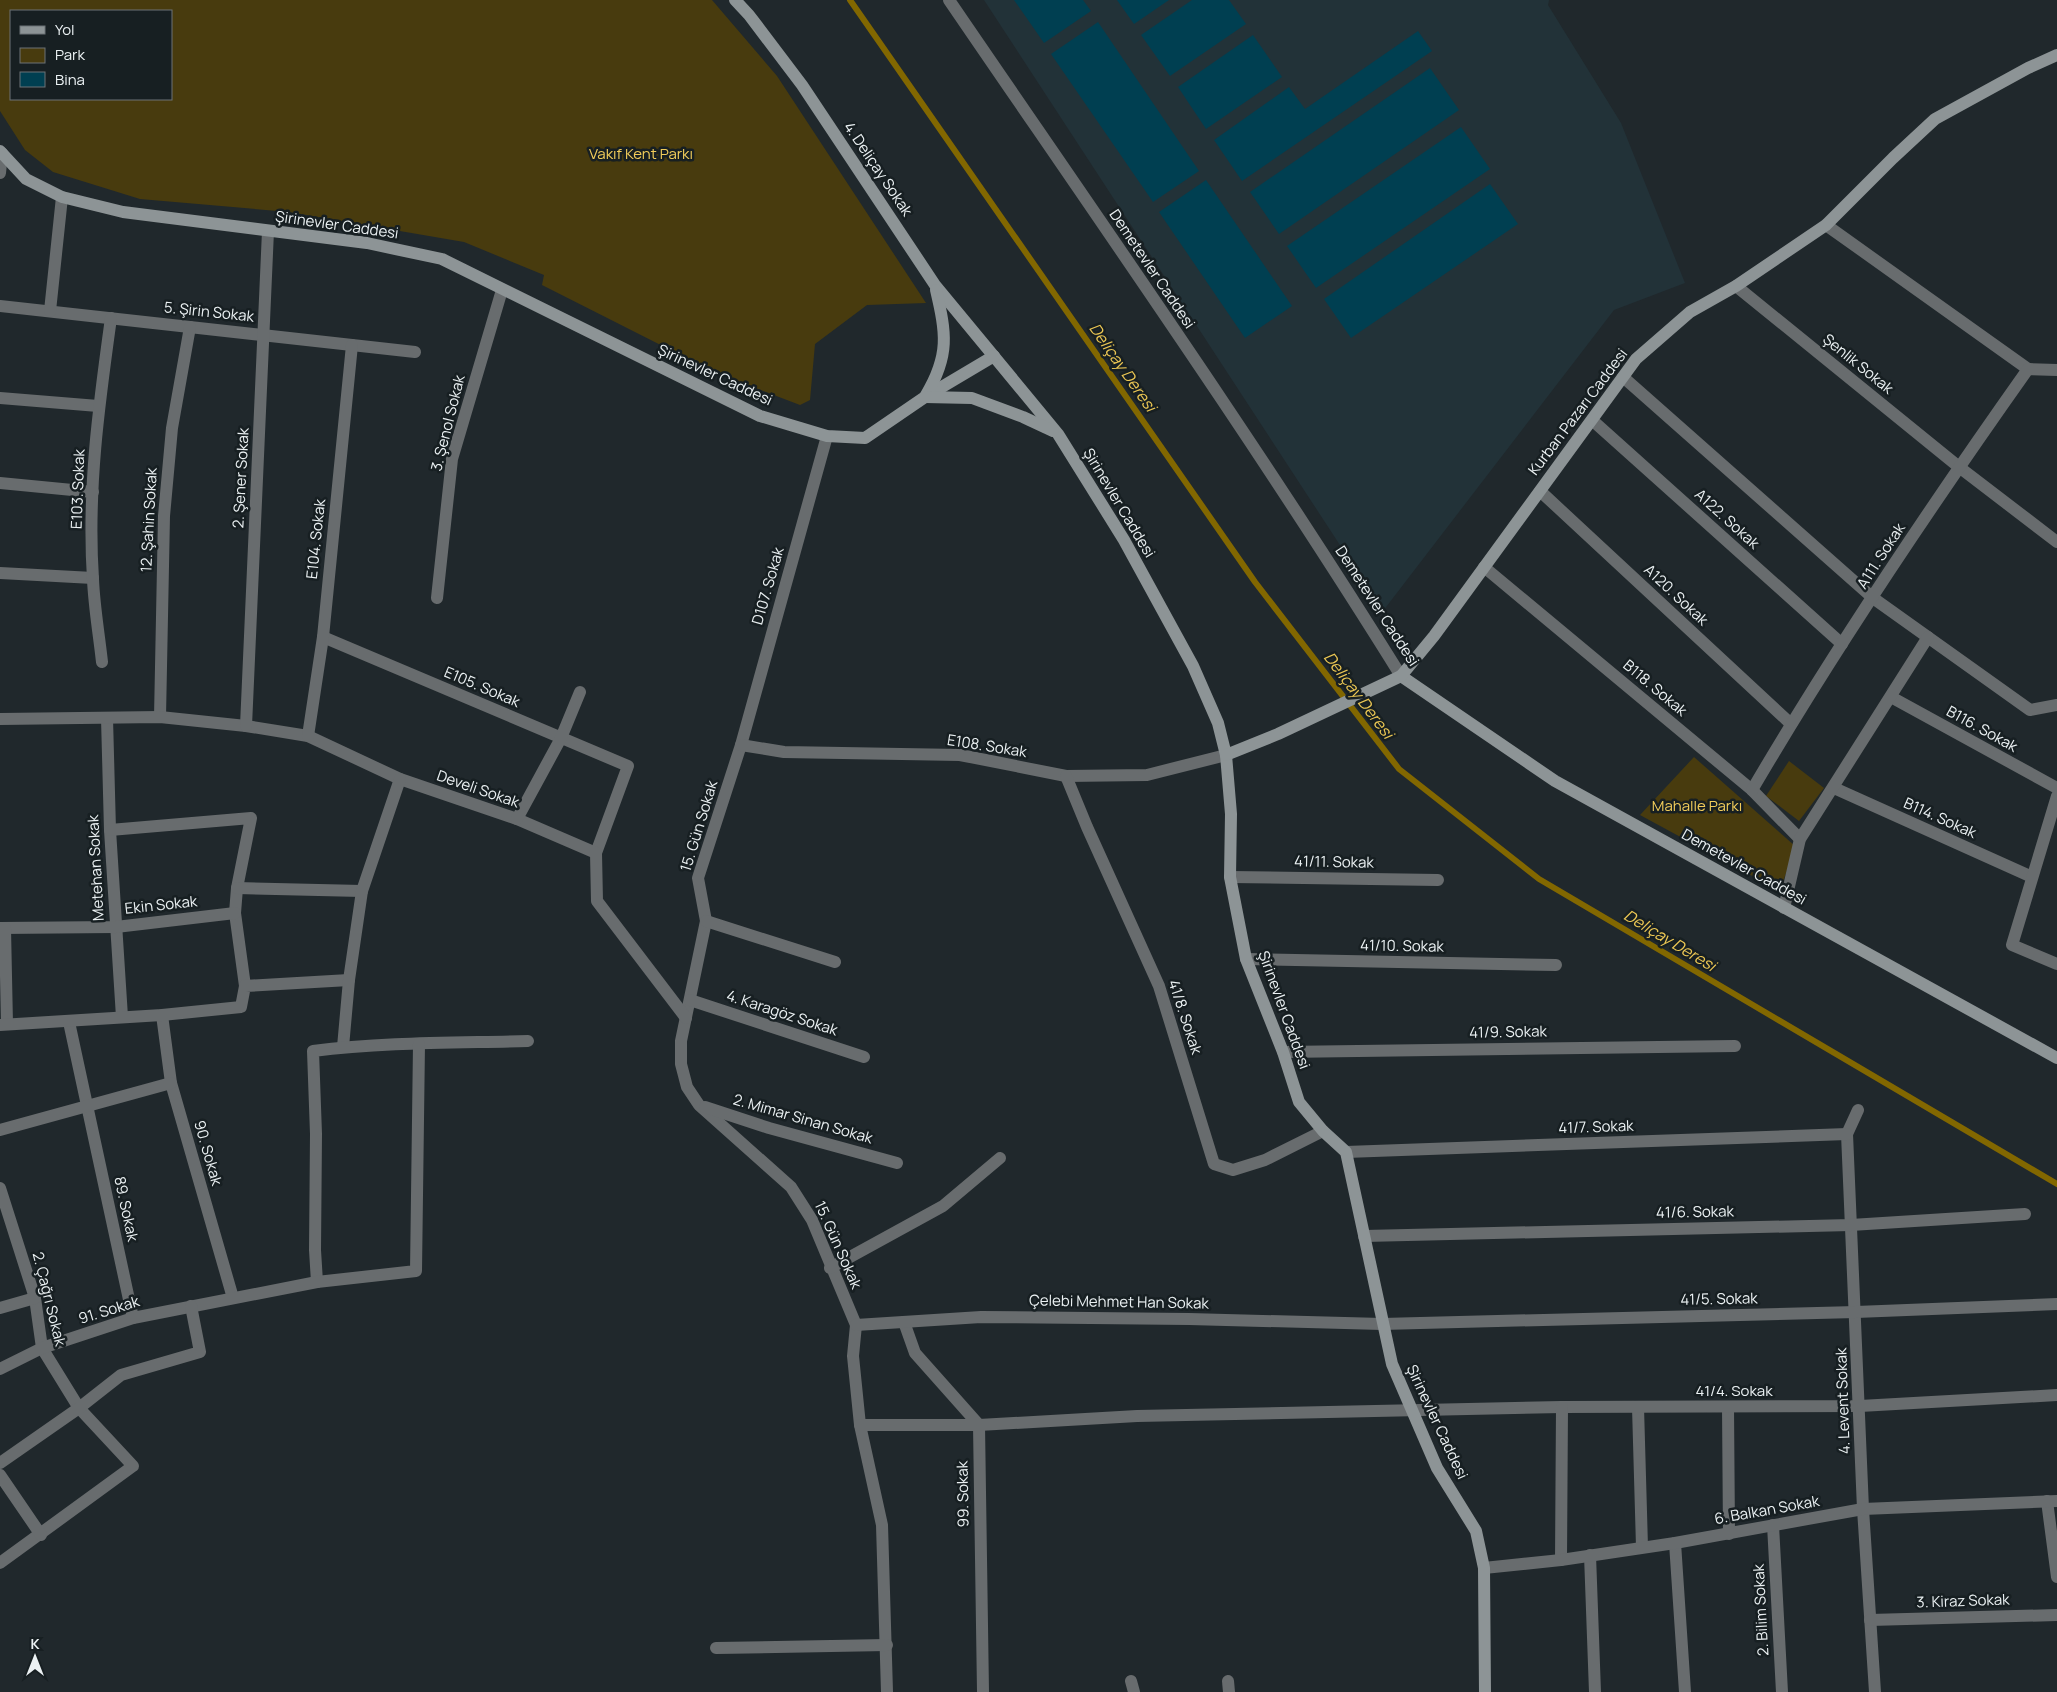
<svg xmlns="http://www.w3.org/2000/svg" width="2057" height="1692" font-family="Manrope,sans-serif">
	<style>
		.built { fill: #223238 }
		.green { fill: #483b0e; fill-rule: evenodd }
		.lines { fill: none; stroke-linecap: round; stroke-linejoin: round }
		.stream { stroke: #826700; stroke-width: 6 }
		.building { fill: #003f51 }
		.street { stroke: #686c6e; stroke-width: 12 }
		.secondary { stroke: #8d9496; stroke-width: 12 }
		.labels { text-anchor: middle; stroke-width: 5; stroke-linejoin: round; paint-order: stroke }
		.park-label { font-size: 15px; fill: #f1cc5a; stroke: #171f22 }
		.street-label { font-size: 15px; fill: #ebf1f3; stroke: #171f22 }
		.water-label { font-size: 16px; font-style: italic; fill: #ecc754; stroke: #171f22 }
	</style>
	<rect width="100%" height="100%" fill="#20282c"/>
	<polygon class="built" points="984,0 1549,0 1548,5 1621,123 1685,283 1614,310 1383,611"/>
	<g class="green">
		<path d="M 0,0 L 712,0 L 777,76 L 926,303 L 867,305 L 815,344 L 810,400 L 800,405 L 716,373 L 542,285 L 544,275 L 464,242 L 289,212 L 140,199 L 53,172 L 25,150 L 0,111 ZM 11,11 L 171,11 L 171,99 L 11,99 Z"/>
		<polygon points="1694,757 1795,846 1780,891 1640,815"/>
		<polygon points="1789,761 1824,788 1799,821 1766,796"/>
	</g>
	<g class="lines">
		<polyline class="stream" points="850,0 1255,582 1399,769 1539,879 2057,1184"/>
	</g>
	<g class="building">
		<polygon points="1014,0 1083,0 1091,11 1044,43"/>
		<polygon points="1117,0 1169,0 1134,24"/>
		<polygon points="1192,0 1229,0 1246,24 1170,76 1141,35"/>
		<polygon points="1098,22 1199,171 1153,202 1051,54"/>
		<polygon points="1418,31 1432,51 1242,181 1214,140 1289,87 1305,109"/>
		<polygon points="1253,35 1282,77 1206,129 1178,87"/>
		<polygon points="1430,68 1459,110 1279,234 1250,192"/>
		<polygon points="1461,127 1490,169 1316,288 1287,246"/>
		<polygon points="1206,180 1292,306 1245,338 1159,212"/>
		<polygon points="1490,184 1518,224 1351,338 1324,299"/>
	</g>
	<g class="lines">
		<g class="street">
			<path d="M 949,0 C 1102,224 1258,446 1401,676"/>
			<polyline points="0,173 2,153"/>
			<polyline points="1826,225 2028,369"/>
			<polyline points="1736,286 1959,467 2057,542"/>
			<polyline points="0,306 415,352"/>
			<polyline points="50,311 62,197"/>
			<polyline points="1623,377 1873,598 2030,710 2057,705"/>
			<polyline points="0,398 98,406"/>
			<polyline points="1592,420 1842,644"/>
			<polyline points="827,436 741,745 698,878 706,921 681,1041 681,1064 687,1087 699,1105 791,1187 812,1220 856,1325 853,1356 860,1425 882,1525 887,1692"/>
			<polyline points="0,483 93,492"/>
			<polyline points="1540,491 1791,724"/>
			<polyline points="1484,567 1752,790 1800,839"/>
			<polyline points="0,573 93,578"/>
			<polyline points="437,598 452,459 502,290"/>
			<polyline points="323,637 628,766 596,853"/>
			<path d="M 102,662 C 99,634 94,606 93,579 C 87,491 99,404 111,318"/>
			<polyline points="1891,697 2057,788"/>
			<polyline points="160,717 164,516 172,428 190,327"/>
			<polyline points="107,718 110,830 122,1017"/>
			<polyline points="0,719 160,717 246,726 308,736 400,779 517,819 596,853 597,901 686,1018"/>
			<polyline points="246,726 268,231"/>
			<polyline points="308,736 323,637 352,345"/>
			<polyline points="741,745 784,752 960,755 1066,776 1147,775 1226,755"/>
			<polyline points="1066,776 1087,827 1159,986 1214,1164 1233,1170 1265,1160 1323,1131"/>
			<polyline points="1834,788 2032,877"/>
			<path d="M 1752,790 C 1837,645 1931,506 2028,369 L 2057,370"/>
			<polyline points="2057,796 2012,945 2057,964"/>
			<polyline points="517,819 561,738 580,692"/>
			<polyline points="110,830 251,818 237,888 235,913 245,986"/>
			<polyline points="1230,877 1438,880"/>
			<polyline points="237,888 362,891"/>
			<polyline points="1784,908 1800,839 1928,637"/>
			<polyline points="706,921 835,962"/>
			<polyline points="0,928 116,927 235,913"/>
			<polyline points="5,928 7,1024"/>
			<polyline points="1246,959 1556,965"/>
			<polyline points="690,1000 864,1057"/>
			<polyline points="162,1015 171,1083 233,1298"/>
			<polyline points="69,1022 133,1318"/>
			<polyline points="0,1025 162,1015 241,1007 245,986 349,980"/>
			<polyline points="343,1047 349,980 362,891 400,779"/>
			<polyline points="1283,1052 1735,1046"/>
			<polyline points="705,1107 769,1128 897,1163"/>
			<polyline points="1858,1110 1847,1134 1863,1509 1875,1692"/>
			<polyline points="0,1130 171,1083"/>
			<polyline points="1346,1152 1847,1134"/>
			<polyline points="0,1188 35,1298 42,1348 79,1408 133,1466 0,1563"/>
			<polyline points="1364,1236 1851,1225 2025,1214"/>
			<polyline points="830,1268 943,1206 1000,1158"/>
			<path d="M 317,1282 L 315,1250 L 316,1134 L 313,1051 C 384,1042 456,1043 528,1041"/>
			<polyline points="0,1308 35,1298"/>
			<polyline points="904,1322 915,1353 979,1425 983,1692"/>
			<polyline points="856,1325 981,1317 1189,1319 1382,1324 1856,1312 2057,1304"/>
			<polyline points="0,1369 42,1348 133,1318 317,1282 416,1271 419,1044"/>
			<polyline points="1638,1407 1642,1547"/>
			<polyline points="1728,1407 1729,1534"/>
			<polyline points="860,1425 979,1425 1137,1416 1562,1407 1860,1406 2057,1395"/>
			<polyline points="0,1463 79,1408 121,1375 200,1352 191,1306"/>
			<polyline points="0,1475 41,1535"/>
			<polyline points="2047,1501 2057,1577"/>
			<polyline points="1773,1525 1782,1692"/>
			<polyline points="1675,1543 1685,1692"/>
			<polyline points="1590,1555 1595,1692"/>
			<polyline points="1561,1560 1562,1407"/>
			<polyline points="1484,1568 1561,1560 1675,1543 1863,1509 2057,1501"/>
			<polyline points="1870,1620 2057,1615"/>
			<polyline points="716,1648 887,1645"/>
			<polyline points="1131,1681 1134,1692"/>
			<polyline points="1228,1681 1229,1692"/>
		</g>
		<g class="secondary">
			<polyline points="735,0 749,15 802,85 935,285 1058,434 1124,540 1193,666 1218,723 1226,755 1231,814 1230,877 1246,959 1283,1052 1299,1102 1323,1131 1346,1152 1392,1364 1437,1468 1476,1531 1484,1568 1485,1692"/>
			<polyline points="0,151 26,179 62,197 123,212 367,243 442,259 760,416 827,436 865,438 925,397 994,356"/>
			<path d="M 926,395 C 950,355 946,333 936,290"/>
			<polyline points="925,397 972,398 1023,417 1053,431"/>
			<polyline points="1401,676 1555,781 2057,1058"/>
			<polyline points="1226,755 1278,734 1401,676 1434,636 1636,359 1690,312 1736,286 1826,225 1893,158 1935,119 2028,68 2057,55"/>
		</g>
	</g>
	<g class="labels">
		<g class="park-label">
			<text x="641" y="159">Vakıf Kent Parkı</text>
			<text x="1697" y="811">Mahalle Parkı</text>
		</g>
		<g class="street-label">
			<text transform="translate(878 169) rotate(56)" y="5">4. Deliçay Sokak</text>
			<text transform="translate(337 225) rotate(8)" y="5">Şirinevler Caddesi</text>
			<text transform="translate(1152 269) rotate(56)" y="5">Demetevler Caddesi</text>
			<text transform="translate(209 312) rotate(6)" y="5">5. Şirin Sokak</text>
			<text transform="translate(1858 364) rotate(39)" y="5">Şenlik Sokak</text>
			<text transform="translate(715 375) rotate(25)" y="5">Şirinevler Caddesi</text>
			<text transform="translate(1578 412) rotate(-53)" y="5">Kurban Pazarı Caddesi</text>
			<text transform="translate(448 423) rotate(-76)" y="5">3. Şenol Sokak</text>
			<text transform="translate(241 478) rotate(-87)" y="5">2. Şener Sokak</text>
			<text transform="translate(78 489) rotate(-88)" y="5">E103. Sokak</text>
			<text transform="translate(1119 503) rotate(59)" y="5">Şirinevler Caddesi</text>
			<text transform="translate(1727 519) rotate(42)" y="5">A122. Sokak</text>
			<text transform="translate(149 520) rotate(-87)" y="5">12. Şahin Sokak</text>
			<text transform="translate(316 539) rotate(-84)" y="5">E104. Sokak</text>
			<text transform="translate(1881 556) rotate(-57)" y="5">A111. Sokak</text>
			<text transform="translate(768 586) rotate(-74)" y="5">D107. Sokak</text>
			<text transform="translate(1676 595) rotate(43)" y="5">A120. Sokak</text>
			<text transform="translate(1377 606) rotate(57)" y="5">Demetevler Caddesi</text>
			<text transform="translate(482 687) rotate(23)" y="5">E105. Sokak</text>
			<text transform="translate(1655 688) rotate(40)" y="5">B118. Sokak</text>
			<text transform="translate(1982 729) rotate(29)" y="5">B116. Sokak</text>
			<text transform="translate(987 746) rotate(9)" y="5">E108. Sokak</text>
			<text transform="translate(478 789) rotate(19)" y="5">Develi Sokak</text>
			<text transform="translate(1940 818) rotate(24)" y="5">B114. Sokak</text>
			<text transform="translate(699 826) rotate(-73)" y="5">15. Gün Sokak</text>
			<text transform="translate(1334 862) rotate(1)" y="5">41/11. Sokak</text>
			<text transform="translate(1744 867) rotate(29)" y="5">Demetevler Caddesi</text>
			<text transform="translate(96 868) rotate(-93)" y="5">Metehan Sokak</text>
			<text transform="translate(161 905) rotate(-6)" y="5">Ekin Sokak</text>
			<text transform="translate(1402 946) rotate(1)" y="5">41/10. Sokak</text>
			<text transform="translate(1284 1010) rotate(70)" y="5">Şirinevler Caddesi</text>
			<text transform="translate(782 1013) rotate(18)" y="5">4. Karagöz Sokak</text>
			<text transform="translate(1185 1017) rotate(72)" y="5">41/8. Sokak</text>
			<text transform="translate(1508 1032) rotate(-1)" y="5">41/9. Sokak</text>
			<text transform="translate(803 1119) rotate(16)" y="5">2. Mimar Sinan Sokak</text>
			<text transform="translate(1596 1127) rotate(-2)" y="5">41/7. Sokak</text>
			<text transform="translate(208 1153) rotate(74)" y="5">90. Sokak</text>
			<text transform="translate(126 1209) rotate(78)" y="5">89. Sokak</text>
			<text transform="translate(1695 1212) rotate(-1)" y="5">41/6. Sokak</text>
			<text transform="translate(838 1245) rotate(66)" y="5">15. Gün Sokak</text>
			<text transform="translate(49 1299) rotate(76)" y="5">2. Çağrı Sokak</text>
			<text transform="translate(1719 1299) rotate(-1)" y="5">41/5. Sokak</text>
			<text transform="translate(1119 1302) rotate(1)" y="5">Çelebi Mehmet Han Sokak</text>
			<text transform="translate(109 1310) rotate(-17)" y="5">91. Sokak</text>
			<text x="1734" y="1396">41/4. Sokak</text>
			<text transform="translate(1843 1401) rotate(-92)" y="5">4. Levent Sokak</text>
			<text transform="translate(1437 1422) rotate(65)" y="5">Şirinevler Caddesi</text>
			<text transform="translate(963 1494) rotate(-91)" y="5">99. Sokak</text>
			<text transform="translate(1767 1510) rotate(-10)" y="5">6. Balkan Sokak</text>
			<text transform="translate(1963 1601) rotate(-2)" y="5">3. Kiraz Sokak</text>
			<text transform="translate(1761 1610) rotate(-93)" y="5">2. Bilim Sokak</text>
		</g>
		<g class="water-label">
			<text transform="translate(1123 367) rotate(55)" y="6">Deliçay Deresi</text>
			<text transform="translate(1359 695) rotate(53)" y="6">Deliçay Deresi</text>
			<text transform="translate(1670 940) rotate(31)" y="6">Deliçay Deresi</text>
		</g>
	</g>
	<rect x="10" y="10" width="162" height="90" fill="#171f22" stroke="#6c7376"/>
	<rect x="20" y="26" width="25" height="8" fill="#8d9496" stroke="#6c7376"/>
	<text x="55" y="35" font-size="15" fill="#ebf1f3">Yol</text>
	<rect x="20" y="48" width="25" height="15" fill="#483b0e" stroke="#6c7376"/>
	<text x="55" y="60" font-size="15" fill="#ebf1f3">Park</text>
	<rect x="20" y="72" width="25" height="15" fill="#003f51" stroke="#6c7376"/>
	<text x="55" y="85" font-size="15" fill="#ebf1f3">Bina</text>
	<g transform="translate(35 1657)" stroke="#171f22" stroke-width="4" paint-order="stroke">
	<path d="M0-4L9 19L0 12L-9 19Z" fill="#ebf1f3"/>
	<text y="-8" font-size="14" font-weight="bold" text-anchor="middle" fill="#ebf1f3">K</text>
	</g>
</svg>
